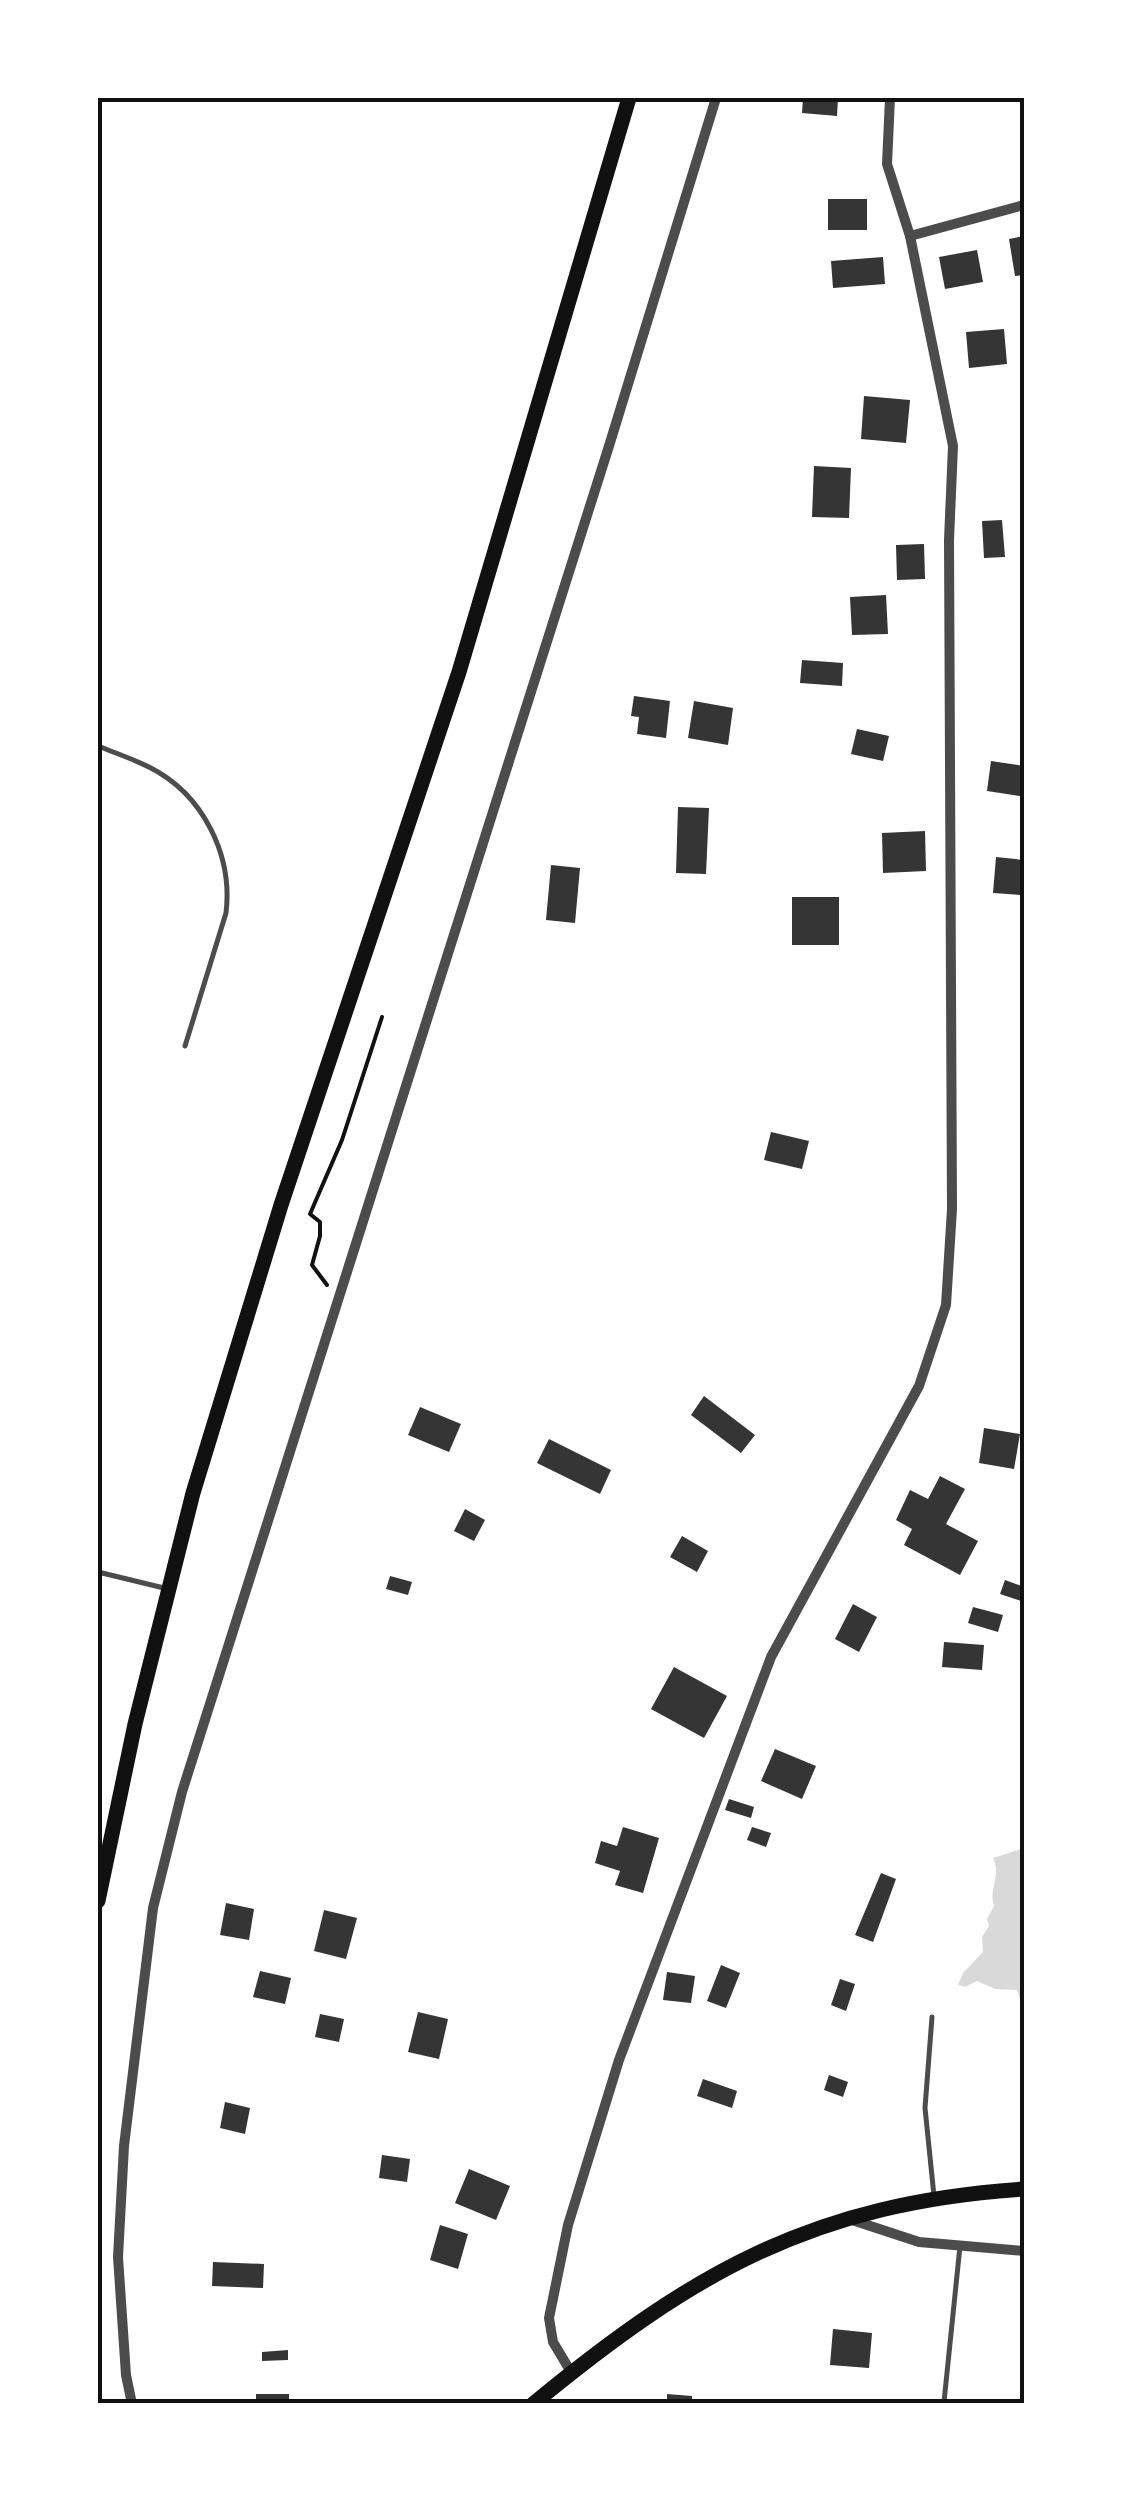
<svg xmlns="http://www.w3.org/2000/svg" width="1122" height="2501" font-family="'Roboto Condensed',sans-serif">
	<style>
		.water { fill: #d9d9d9 }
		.building { fill: #353535 }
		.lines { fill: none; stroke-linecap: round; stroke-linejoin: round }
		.path { stroke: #111; stroke-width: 4 }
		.service { stroke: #4c4c4c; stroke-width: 5 }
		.minor { stroke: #4c4c4c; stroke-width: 10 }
		.secondary { stroke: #111; stroke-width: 15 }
		.neatline { fill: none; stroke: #111; stroke-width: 4 }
	</style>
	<rect width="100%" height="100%" fill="#fff"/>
	<path class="water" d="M 1024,1848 L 1024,2012 L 1017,1990 L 995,1989 L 977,1981 L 965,1987 L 958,1985 L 963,1973 L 983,1952 L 982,1937 L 989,1926 L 987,1919 L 994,1906 C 988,1888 1002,1876 993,1858 Z"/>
	<g class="building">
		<polygon points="803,98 838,98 837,116 802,113"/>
		<rect x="828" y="199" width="39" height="31"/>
		<polygon points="1024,236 1024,275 1015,276 1009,239"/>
		<polygon points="977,250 983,282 945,289 939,257"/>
		<polygon points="883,257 885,284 833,288 831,261"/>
		<polygon points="1004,329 1007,364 969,368 966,332"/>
		<polygon points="864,396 910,400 906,443 861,439"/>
		<polygon points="814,466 851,468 849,518 812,517"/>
		<polygon points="1002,520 1005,557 984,558 982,521"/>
		<polygon points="924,544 925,579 897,580 896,545"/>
		<polygon points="886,595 888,634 852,635 850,597"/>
		<polygon points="802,660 843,663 842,686 800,683"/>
		<polygon points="634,696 670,701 666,738 637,734 639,717 631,716"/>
		<polygon points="694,701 733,708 728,745 688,738"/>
		<polygon points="857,729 889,736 883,761 851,754"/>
		<polygon points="991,761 1024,766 1020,796 987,791"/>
		<polygon points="678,807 709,808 706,874 676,873"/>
		<polygon points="925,831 926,871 883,873 882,833"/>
		<polygon points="996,857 1024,860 1021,895 993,893"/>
		<polygon points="551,865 580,868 575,923 546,920"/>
		<rect x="792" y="897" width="47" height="48"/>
		<polygon points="771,1132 809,1141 802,1169 764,1160"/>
		<polygon points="704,1396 755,1435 741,1453 691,1415"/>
		<polygon points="420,1407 461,1424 449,1452 408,1435"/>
		<polygon points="984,1428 1020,1434 1014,1469 979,1463"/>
		<polygon points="549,1439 611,1470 600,1494 537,1463"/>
		<polygon points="940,1476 965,1489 946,1524 978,1541 960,1575 904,1545 912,1529 896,1520 910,1490 928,1499"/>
		<polygon points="465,1509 485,1520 474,1541 454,1531"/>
		<polygon points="682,1536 708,1551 697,1572 670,1557"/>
		<polygon points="390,1576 412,1582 408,1595 386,1589"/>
		<polygon points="1005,1580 1024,1587 1024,1602 1000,1594"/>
		<polygon points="853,1604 877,1617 859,1652 835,1639"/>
		<polygon points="973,1607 1003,1615 998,1632 968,1623"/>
		<polygon points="944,1642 984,1645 982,1670 942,1667"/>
		<polygon points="674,1667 727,1696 704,1738 651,1709"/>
		<polygon points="775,1749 816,1766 802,1799 761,1781"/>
		<polygon points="729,1799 754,1807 751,1818 725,1810"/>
		<polygon points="623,1827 659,1838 643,1893 615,1885 620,1871 595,1863 601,1841 617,1846"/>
		<polygon points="752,1827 771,1833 766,1847 747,1840"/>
		<polygon points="881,1873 896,1879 873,1942 855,1935"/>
		<polygon points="226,1903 254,1909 249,1940 220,1935"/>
		<polygon points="324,1910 357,1918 346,1959 314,1951"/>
		<polygon points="721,1965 740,1973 726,2008 707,2001"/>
		<polygon points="260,1971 291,1978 285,2004 253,1997"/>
		<polygon points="667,1972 695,1976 691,2003 663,2000"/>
		<polygon points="840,1979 855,1984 846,2011 831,2005"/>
		<polygon points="418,2012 448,2019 439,2059 408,2052"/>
		<polygon points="320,2014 344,2019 339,2042 315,2037"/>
		<polygon points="829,2075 848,2082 843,2097 824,2090"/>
		<polygon points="703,2079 737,2091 732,2108 697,2096"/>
		<polygon points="225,2102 250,2108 245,2134 220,2128"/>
		<polygon points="382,2155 410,2159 407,2182 379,2178"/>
		<polygon points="469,2169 510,2186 496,2220 455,2203"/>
		<polygon points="440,2225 468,2234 458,2269 430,2260"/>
		<polygon points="213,2262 264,2264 263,2288 212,2286"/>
		<polygon points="833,2329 872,2333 869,2368 830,2365"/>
		<polygon points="288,2350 288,2360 262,2361 262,2352"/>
		<rect x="256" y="2394" width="33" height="10"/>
		<polygon points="667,2394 692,2396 692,2404 667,2404"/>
	</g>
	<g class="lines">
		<polyline class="path" points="327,1285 312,1265 320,1236 320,1222 310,1214 342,1140 382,1017"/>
		<g class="service">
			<path d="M 98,746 C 115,753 133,759 149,767 C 203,794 233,855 226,913 L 185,1046"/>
			<polyline points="98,1572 164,1588"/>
			<polyline points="932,2017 925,2108 934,2196"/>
			<polyline points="944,2402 960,2246"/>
		</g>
		<g class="minor">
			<polyline points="910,236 1024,205"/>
			<polyline points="852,2220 919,2242 1024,2251"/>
			<polyline points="571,2372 553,2342 549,2318 568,2225 619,2060 771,1657 919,1386 946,1305 952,1209 949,540 953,446 910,236 887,164 890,98"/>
			<polyline points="132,2404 126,2375 118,2257 124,2146 153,1908 182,1792 609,446 716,98"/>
		</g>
		<g class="secondary">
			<polyline points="98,1901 135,1724 193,1493 281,1205 459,672 629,98"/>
			<path d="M 533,2404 C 693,2272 813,2203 1024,2189"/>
		</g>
	</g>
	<rect width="1122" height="2501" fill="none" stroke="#ffffff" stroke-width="200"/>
	<rect x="100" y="100" width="922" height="2301" class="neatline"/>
</svg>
